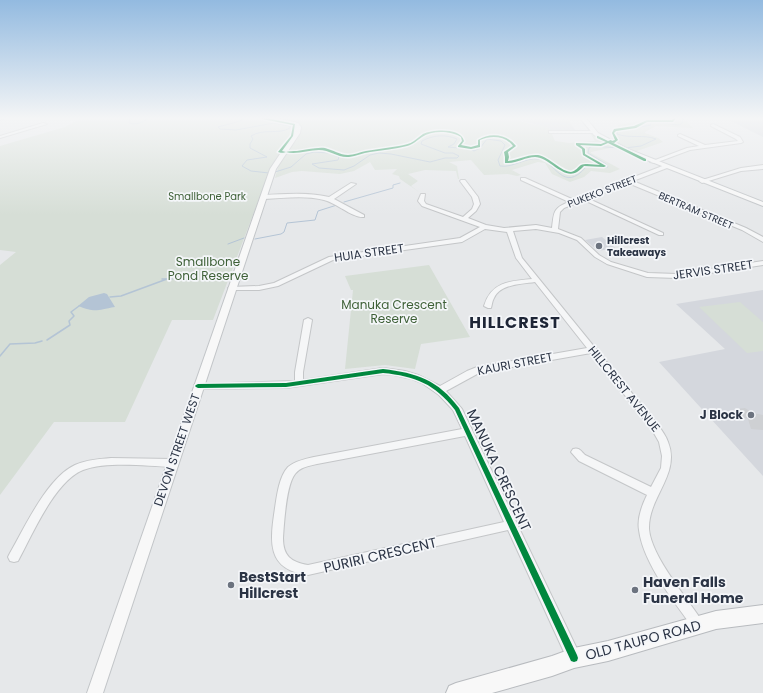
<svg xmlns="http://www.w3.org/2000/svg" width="763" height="693" font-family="Poppins,sans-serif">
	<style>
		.built { fill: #d4d7dd }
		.green { fill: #d6ded6 }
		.water { fill: #b4c4d5 }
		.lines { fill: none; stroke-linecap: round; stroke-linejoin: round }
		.stream-far1 { stroke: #b4c4d5; stroke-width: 1 }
		.stream { stroke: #b4c4d5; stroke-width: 1.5 }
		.building { fill: #ced0d3 }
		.minor-casing { stroke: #c4c6c8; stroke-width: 2 }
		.major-casing { stroke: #c2c5c8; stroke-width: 2 }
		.highway-casing { stroke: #b8bbbf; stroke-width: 2 }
		.minor { fill: #f5f6f7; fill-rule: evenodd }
		.major { fill: #f8f8f8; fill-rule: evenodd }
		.highway { fill: #f8f8f8; fill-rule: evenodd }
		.cycleway-casing { stroke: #f4f6f9; stroke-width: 3 }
		.cycleway { fill: #00873e; fill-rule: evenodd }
		.poi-dot { fill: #6c737f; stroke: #f4f6f9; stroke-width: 1.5 }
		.labels { text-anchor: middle; stroke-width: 3.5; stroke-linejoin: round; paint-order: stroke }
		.far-street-label { font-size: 10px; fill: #2b3445; stroke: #f4f6f9 }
		.far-park-label { font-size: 10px; fill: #3f6138; stroke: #f4f6f9 }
		.far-poi-label { font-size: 10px; font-weight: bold; fill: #2b3445; stroke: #f4f6f9; text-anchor: start }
		.street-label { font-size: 12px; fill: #2b3445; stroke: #f4f6f9 }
		.park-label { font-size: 12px; fill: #3f6138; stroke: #f4f6f9 }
		.poi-label { font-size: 12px; font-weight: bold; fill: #2b3445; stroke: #f4f6f9; text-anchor: end }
		.near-street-label { font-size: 14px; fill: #2b3445; stroke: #f4f6f9 }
		.near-poi-label { font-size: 14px; font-weight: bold; fill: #2b3445; stroke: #f4f6f9; text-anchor: start }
		.district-label { font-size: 16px; font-weight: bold; letter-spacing: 1px; fill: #1d2536; stroke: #f4f6f9 }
	</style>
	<rect width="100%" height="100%" fill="#e6e8ea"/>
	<g class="built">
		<polygon points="522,118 567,118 575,130 550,130 549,128 518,120"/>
		<polygon points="729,120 763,120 763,137"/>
		<polygon points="602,237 615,248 598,251 585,240"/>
		<polygon points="763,290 763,476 659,362 725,349 676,304"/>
	</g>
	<g class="green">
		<polygon points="81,118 262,118 290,123 293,126 291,138 272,165 213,320 172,320 125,422 54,422 0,495 0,265 16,252 0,250 0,146 65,127"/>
		<path d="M 278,118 L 506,118 L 549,128 L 555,141 L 569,143 L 595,141 L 590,133 L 615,147 L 591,152 L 591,153 L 620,169 L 610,173 L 591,171 L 584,177 L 570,182 L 552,174 L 545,163 L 538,162 L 512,170 L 521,175 L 517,176 L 508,174 L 484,175 L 471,160 L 449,162 L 457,166 L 459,179 L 458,179 L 456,171 L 425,170 L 408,174 L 418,181 L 411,186 L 419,192 L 400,179 L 399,176 L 392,174 L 397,169 L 375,170 L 370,162 L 354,171 L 340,174 L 302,171 L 292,172 L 275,178 C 277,171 279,163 283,157 C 289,147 306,136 299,123 Z"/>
		<polygon points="669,118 689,118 687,122 693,128 656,126 645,132 645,133 658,138 663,142 634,152 610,139 614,138 610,132 617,129 618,125 645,120"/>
		<polygon points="429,265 470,337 421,344 415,369 385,365 345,369 353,290 351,290 345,276"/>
		<polygon points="740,302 763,322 763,351 747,353 699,307"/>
	</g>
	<path class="water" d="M 104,293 L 107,294 L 115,307 C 97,310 96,313 78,306 L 89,297 Z"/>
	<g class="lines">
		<g class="stream-far1">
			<path d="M 130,118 L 129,123 C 137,125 142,123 148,118"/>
			<path d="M 244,118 L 240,121 L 218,127 L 220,129 L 236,130 L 274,123 L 290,126 L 290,128 C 278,135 264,128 251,136 L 253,139 L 250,144 L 250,148 L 267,157 L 247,160 L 242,166 L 251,171 L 269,173"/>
			<path d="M 625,148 L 641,146 L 656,139 C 643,134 630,139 617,134 L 618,131 L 651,125 L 650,123 L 654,122 L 679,125 L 682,123 L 683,118"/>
			<path d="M 275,172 L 291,167 L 306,154 L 314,152 L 329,153 L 339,157 L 338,160 L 312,164 L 319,168 L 344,170 L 354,166 L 370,155 L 379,153 L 391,154 L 430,162 L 445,158 L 457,158 L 459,156 L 453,153 L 445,153 L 421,144 L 422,141 C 433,135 445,134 457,139 L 454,144 L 448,147 L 470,149 L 474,151 L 480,148 L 487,139 L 501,141 L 505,145 L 498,160 L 500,166 C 514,168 525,157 539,159 C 555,161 563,194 586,167 L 608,167 L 606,164 L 588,153 L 589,148 L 592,146 L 619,148"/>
			<polyline points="344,202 393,188 393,185 400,183"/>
			<polyline points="255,239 281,234 284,232 287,223 315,220 318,211 337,205"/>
			<polyline points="228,244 244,238"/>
		</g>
		<g class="stream">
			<polyline points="162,279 172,279"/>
			<polyline points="182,279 191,280"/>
			<polyline points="110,297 121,296 167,279"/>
			<polyline points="47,340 70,325 69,321 74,316 71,312 79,306"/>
			<polyline points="0,356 10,344 35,343 42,341"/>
		</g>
	</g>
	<polygon class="building" points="745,408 753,413 763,415 763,430 751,429 748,419 738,416 736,409"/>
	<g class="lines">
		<defs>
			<g id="minor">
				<polygon points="43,123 47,124 0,138 0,136"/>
				<polygon points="713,124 740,137 743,142 741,143 690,150 655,163 650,162 687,148 699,146 678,136 678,135 680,134 705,145 738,141 736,139 711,126 711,125"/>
				<polygon points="551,131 594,131 596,132 594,133 549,133 549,131"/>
				<path d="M 665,165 L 667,166 L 667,168 L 633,181 L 746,228 L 763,237 L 763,242 L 742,230 L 628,183 L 589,199 L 663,233 L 663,235 L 659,235 L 584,200 L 564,208 L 560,212 L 558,229 L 581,238 L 599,255 L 611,262 L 648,273 L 677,274 L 763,261 L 763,265 L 677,278 L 647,277 L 607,264 L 595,257 L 577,240 L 559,233 L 536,229 L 513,231 L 522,258 L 657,424 C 661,429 666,436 668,442 C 681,474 648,497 649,529 C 651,556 687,598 702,621 L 704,625 L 702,629 L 698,631 L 694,629 C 675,603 643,563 639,530 C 637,519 642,505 647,495 L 579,461 L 571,452 L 573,449 C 579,447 581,451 585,455 L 651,487 L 661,468 L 662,456 L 659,442 L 651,428 L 591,353 L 479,373 L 446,391 L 462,409 L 579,653 L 581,658 L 579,663 L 574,665 L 569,663 L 508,530 L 308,575 C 266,570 270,541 275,508 C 277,495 279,477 288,467 C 295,461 305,459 314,457 L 462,429 L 453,410 L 439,395 L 422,383 L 412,379 L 394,375 L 383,374 L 286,388 L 198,389 L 195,388 L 194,386 L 195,384 L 295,381 L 295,372 L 304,320 L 308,318 L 312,320 L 303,372 L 303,380 L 383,368 L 405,371 L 418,375 L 440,386 L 467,371 L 477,367 L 587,348 L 535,282 C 522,284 500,284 494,298 C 492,301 492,305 491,308 L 488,308 L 484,306 C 491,282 510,281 532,279 L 516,258 L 507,232 L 485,229 L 462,242 L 333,260 L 278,286 L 259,290 L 232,290 L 228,288 L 230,287 L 259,286 L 274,283 L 329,257 L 460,238 L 480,227 L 422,206 L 418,201 L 421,194 L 425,194 L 424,201 L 426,204 L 463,217 L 472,209 L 474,204 L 472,197 L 460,181 L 461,180 L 465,180 L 478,197 L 480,204 L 476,211 L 468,218 L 486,225 L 504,228 L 536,225 L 552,228 C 554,212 553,208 569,202 L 521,180 L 521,178 L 525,178 L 574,200 ZM 465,436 L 504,522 L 308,565 C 291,562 283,556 283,538 C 284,524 286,485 295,474 C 300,467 309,466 317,464 Z"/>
				<polygon points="763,165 763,169 741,171 702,183 699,181 741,168"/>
				<path d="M 351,183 L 356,184 L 334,199 L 364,215 L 364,217 C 352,218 337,203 324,200 C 305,195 284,198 264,199 L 261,197 L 264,195 C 285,194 308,192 329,197 Z"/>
				<path d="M 111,458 L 172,459 L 175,460 L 177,463 L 175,466 L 172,467 C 147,466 107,461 83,470 C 55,481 32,535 18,561 L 14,562 L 10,561 L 8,557 L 10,553 C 25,527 47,478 75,465 C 86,460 99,459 111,458 Z"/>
			</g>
			<g id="major">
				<polygon points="0,118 4,118 0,120"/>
				<polygon points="267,118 276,118 298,123 301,127 300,133 276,169 103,693 87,693 270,169 294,133 294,125"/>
				<polygon points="580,118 586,118 598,133 628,149 763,202 763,206 624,151 594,135"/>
			</g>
			<polygon id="highway" points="763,605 763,623 716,629 608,661 574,668 552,676 492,693 446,693 449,686 456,683 552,656 574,648 608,641 716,611"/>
		</defs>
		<use href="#minor" class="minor-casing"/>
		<use href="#major" class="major-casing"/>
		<use href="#highway" class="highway-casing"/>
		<use href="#minor" class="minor"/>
		<use href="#major" class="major"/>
		<use href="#highway" class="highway"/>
		<defs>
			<g id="cycleway">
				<path d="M 262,118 L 266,118 L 295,124 L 293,136 L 282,151 L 286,152 C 289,151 293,151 297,151 C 306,150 316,147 325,148 C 333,150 340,155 348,155 C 354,155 360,152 366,151 C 377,149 388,148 399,146 C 404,145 410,144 414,141 C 417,139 420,136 423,134 C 434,129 461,128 464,141 L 461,145 L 471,147 L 478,145 L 478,140 C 490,132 507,134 516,146 L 508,152 L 509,157 L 508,161 C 518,160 528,154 538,155 C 549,157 562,172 571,172 C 576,171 578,167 581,165 C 586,163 595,165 600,165 L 583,155 L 582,149 L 576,145 L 576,143 L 601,144 L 606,142 L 597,138 L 597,136 L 598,136 L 608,141 L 611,140 L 612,141 L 615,140 L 612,133 L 614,129 L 634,126 L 647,120 L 672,120 L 674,118 L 676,118 L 673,122 L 647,122 L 636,128 L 616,131 L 614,133 L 618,140 L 614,143 L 611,142 L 646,159 L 646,161 L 644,161 L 608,143 L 601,146 L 580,145 L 585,149 L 585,154 L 606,166 L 604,167 L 584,166 C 582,168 580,170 577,172 C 563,180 549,157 535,157 C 525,157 516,164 505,163 L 505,157 L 504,152 L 513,146 C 506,136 491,135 480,140 L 480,147 L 471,149 L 458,147 L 458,146 L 462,141 L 461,137 C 451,131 432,130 422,137 C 416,141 414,144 407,146 C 395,149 382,150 370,152 C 363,153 356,156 349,157 C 338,158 330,150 319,150 C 308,150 296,155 286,152 C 284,153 280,153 278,152 L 291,136 L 293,125 L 262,119 Z"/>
				<path d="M 383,369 C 417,373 438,380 459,408 L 577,655 L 578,658 L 577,661 L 574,662 L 571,661 L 455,410 C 435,384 415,376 383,373 L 286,387 L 198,388 L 196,387 L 195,386 L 196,385 L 198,384 L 286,383 Z"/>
			</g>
		</defs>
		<use href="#cycleway" class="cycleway-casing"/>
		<use href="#cycleway" class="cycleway"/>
	</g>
	<linearGradient id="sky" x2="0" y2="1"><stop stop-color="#93bae0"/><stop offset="0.55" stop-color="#f4f5f6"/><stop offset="1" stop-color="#f4f5f6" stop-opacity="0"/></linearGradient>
	<rect width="763" height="215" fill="url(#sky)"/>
	<g class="poi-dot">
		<circle cx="599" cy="246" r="4"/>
		<circle cx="751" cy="415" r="4"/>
		<circle cx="231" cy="585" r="4"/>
		<circle cx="635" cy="590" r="4"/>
	</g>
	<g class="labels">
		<g class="far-street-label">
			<text transform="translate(602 191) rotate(-21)" y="4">PUKEKO STREET</text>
			<text transform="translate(696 210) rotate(23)" y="4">BERTRAM STREET</text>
		</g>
		<g class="far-park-label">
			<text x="207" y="200">Smallbone Park</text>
		</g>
		<g class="far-poi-label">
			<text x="607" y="244">Hillcrest<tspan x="607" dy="12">Takeaways</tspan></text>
		</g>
		<g class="street-label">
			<text transform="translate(369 253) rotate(-8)" y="4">HUIA STREET</text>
			<text transform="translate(713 270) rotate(-8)" y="4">JERVIS STREET</text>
			<text transform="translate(515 364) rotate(-11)" y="4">KAURI STREET</text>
			<text transform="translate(624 389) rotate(51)" y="4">HILLCREST AVENUE</text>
			<text transform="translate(177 450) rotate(-71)" y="4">DEVON STREET WEST</text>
		</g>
		<g class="park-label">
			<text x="208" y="266">Smallbone<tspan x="208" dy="14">Pond Reserve</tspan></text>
			<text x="394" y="309">Manuka Crescent<tspan x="394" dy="14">Reserve</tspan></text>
		</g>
		<g class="poi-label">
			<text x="743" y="419">J Block</text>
		</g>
		<g class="near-street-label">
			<text transform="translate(499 470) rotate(65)" y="5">MANUKA CRESCENT</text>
			<text transform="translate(380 555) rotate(-13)" y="5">PURIRI CRESCENT</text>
			<text transform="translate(643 640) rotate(-15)" y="5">OLD TAUPO ROAD</text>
		</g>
		<g class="near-poi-label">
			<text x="239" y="582">BestStart<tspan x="239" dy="16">Hillcrest</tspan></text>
			<text x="643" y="587">Haven Falls<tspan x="643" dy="16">Funeral Home</tspan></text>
		</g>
		<g class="district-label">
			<text x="515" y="328">HILLCREST</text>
		</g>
	</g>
</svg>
